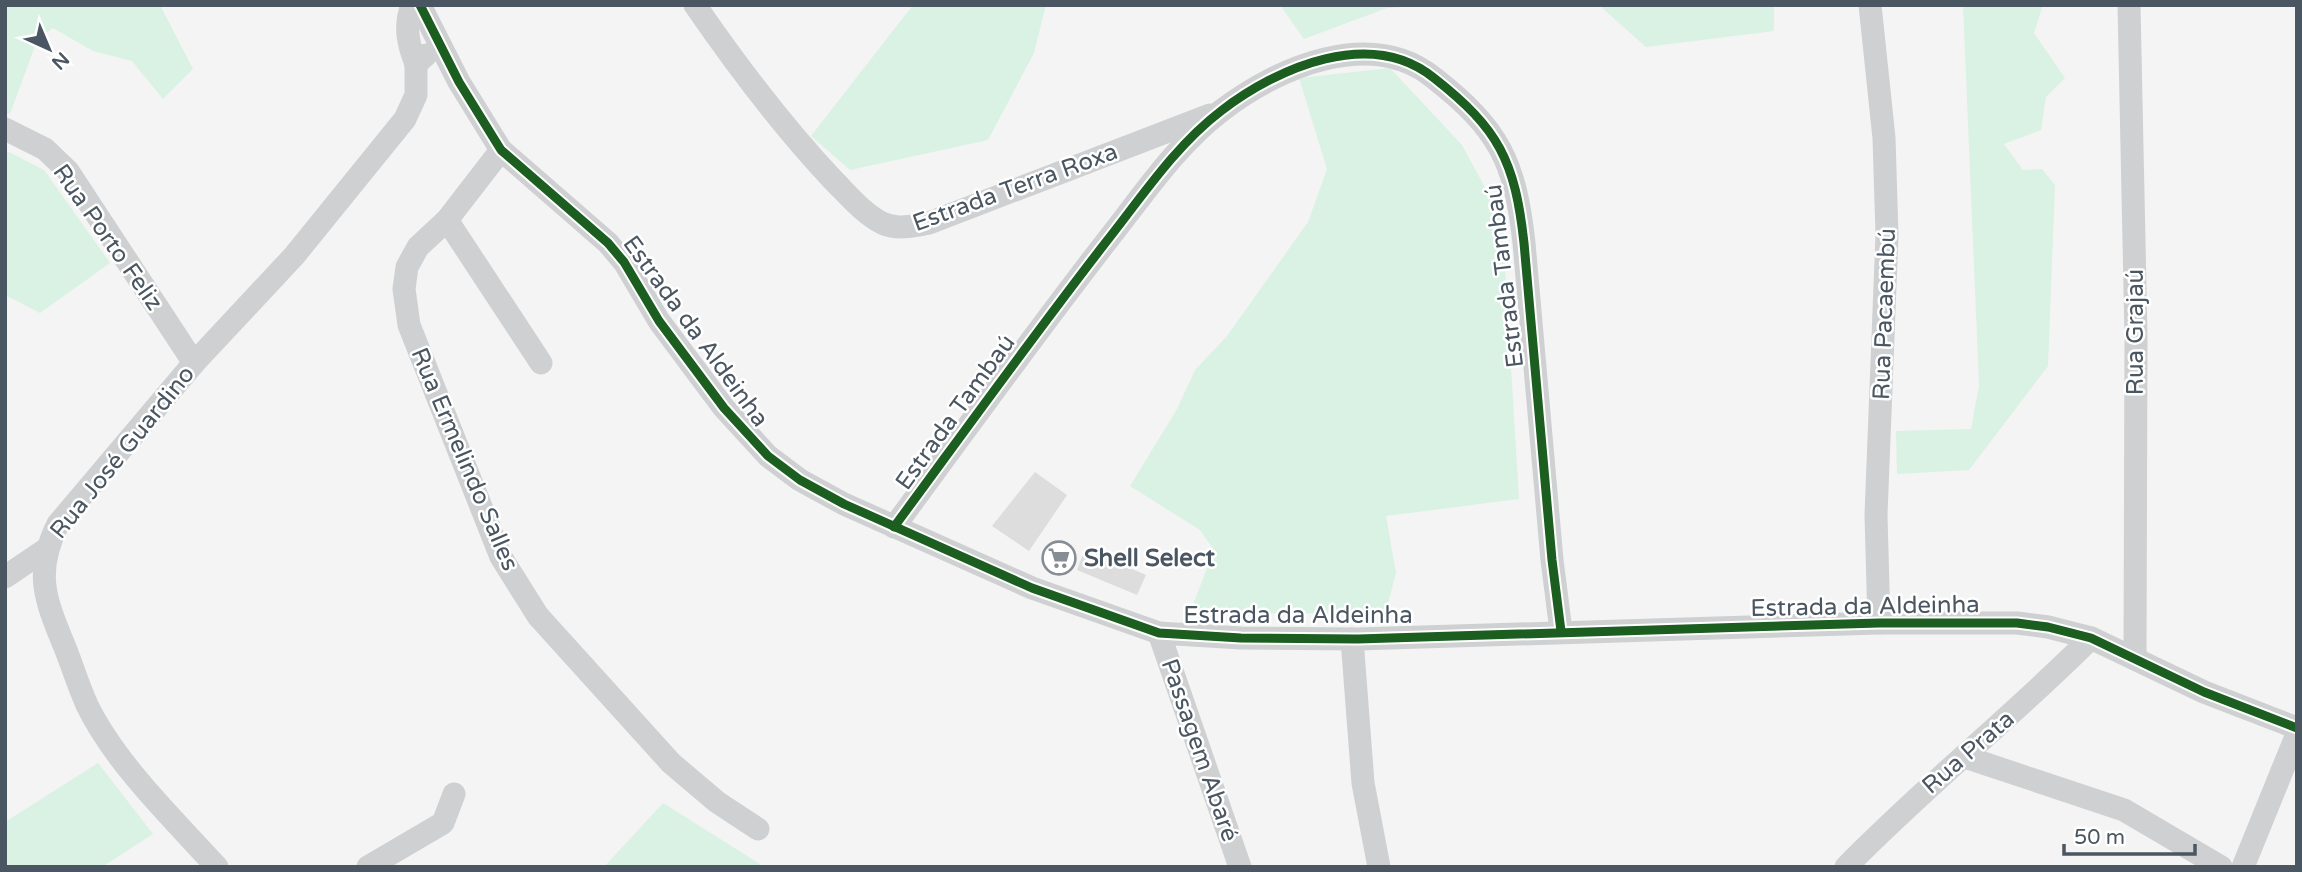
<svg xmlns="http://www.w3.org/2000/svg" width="2302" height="872" font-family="'Varela Round',sans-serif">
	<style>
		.green { fill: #d9f2e3 }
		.building { fill: #ddddde }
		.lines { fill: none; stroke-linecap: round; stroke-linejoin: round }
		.minor { stroke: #ced0d2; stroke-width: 23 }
		.cycleway-casing { stroke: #fff; stroke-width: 13 }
		.cycleway { stroke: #1b5e20; stroke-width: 9 }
		.labels { text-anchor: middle; stroke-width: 5; stroke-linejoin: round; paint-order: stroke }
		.street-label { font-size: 24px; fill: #4a5661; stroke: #fff }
		.poi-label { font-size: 24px; font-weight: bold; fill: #4a5661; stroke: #fff; text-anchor: start }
	</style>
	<rect width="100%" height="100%" fill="#f4f4f4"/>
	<g class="green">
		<polygon points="5,5 160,5 193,69 163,99 132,61 93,51 53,28 38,38 10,114 5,113"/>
		<polygon points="913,5 1046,5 1034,53 988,140 850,170 811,136"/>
		<polygon points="1280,5 1436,5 1387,8 1304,39"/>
		<polygon points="1599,5 1774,5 1774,31 1646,47"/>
		<polygon points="1963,5 2043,5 2034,33 2065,78 2046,97 2041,130 2004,144 2023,170 2042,169 2055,185 2048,366 1969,470 1897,474 1896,431 1971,429 1979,385"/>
		<polygon points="1390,68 1462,145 1502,219 1519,499 1386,516 1396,573 1386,611 1289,614 1191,610 1214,550 1200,530 1130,486 1177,409 1195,370 1227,336 1308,222 1327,169 1299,78"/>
		<polygon points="5,150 44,170 110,263 40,313 5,295"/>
		<polygon points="98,763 153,834 102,867 5,867 5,822"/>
		<polygon points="663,803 760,864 756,867 604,867"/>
	</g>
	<g class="building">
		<polygon points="1035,472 1067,495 1029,551 992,526"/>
		<polygon points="1085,549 1146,575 1137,595 1077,570"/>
	</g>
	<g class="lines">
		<g class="minor">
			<path d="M 412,5 C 404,26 408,44 416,64 L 426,55"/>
			<polyline points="420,5 459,82 501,150 608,243 624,262 659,321 724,408 768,456 800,480 844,504 1032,588 1159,633 1241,638 1358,639 1879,623 2017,623 2048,627 2091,638 2204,692 2297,728"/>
			<path d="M 695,5 C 737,66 783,127 834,181 C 848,195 864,214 882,223 C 897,230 914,226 929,223 L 1210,115"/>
			<polyline points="1870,5 1884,138 1887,235 1876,515 1879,623"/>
			<polyline points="2129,5 2136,336 2135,659"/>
			<polyline points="5,129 45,149 68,171 194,363"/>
			<polyline points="501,150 447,220 418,247 407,267 404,289 409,325 501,557 538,616 671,763 717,802 758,829"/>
			<polyline points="447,220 541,363"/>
			<path d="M 894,527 C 964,432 1033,336 1106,242 C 1141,198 1175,146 1221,111 C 1278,67 1371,27 1434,78 C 1499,129 1515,161 1524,243 L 1552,560 L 1561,631"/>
			<polyline points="5,577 45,550"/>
			<polyline points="1159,633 1240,867"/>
			<polyline points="1352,639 1363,783 1379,867"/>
			<polyline points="1965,757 2124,810 2221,867"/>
			<path d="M 217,867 C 173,819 115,763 87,705 C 79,687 73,668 66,650 C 46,601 33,574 58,524 L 194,363 L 294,256 L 405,119 L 416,95 L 416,64"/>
			<polyline points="368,867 443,823 454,794"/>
			<path d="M 1846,867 C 1924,787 2012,717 2091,638"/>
			<polyline points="2243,867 2297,734"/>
		</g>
		<defs>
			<g id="cycleway">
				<polyline points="420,5 459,82 501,150 608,243 624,262 659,321 724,408 768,456 800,480 844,504 1032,588 1159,633 1241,638 1358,639 1879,623 2017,623 2048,627 2091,638 2204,692 2297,728"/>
				<path d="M 894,527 C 964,432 1033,336 1106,242 C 1141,198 1175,146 1221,111 C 1278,67 1371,27 1434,78 C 1499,129 1515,161 1524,243 L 1552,560 L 1561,631"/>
			</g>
		</defs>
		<use href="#cycleway" class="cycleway-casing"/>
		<use href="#cycleway" class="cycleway"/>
	</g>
	<defs>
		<symbol id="supermarket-ring" viewBox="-11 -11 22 22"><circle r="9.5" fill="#fff" stroke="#868d94" stroke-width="1.5"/><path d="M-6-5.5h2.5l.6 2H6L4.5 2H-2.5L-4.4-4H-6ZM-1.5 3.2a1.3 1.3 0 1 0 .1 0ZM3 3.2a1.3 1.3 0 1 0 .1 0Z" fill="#868d94"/></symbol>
	</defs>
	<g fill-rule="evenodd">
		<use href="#supermarket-ring" x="1040" y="539" width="38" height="38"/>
	</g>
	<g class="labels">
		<g class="street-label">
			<text transform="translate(1015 187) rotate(-20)" y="8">Estrada Terra Roxa</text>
			<text transform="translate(108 237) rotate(55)" y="8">Rua Porto Feliz</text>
			<text transform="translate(1504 276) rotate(-97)" y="8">Estrada Tambaú</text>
			<text transform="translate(1884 314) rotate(-88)" y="8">Rua Pacaembú</text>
			<text transform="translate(696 331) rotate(54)" y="8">Estrada da Aldeinha</text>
			<text transform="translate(2135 332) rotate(-90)" y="8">Rua Grajaú</text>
			<text transform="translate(955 412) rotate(-54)" y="8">Estrada Tambaú</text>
			<text transform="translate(122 452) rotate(-51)" y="8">Rua José Guardino</text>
			<text transform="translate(465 459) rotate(67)" y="8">Rua Ermelindo Salles</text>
			<text transform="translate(1865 606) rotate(-1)" y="8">Estrada da Aldeinha</text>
			<text x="1298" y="623">Estrada da Aldeinha</text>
			<text transform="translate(1200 750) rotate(71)" y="8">Passagem Abaré</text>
			<text transform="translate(1968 752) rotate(-41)" y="8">Rua Prata</text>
		</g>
		<g class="poi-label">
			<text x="1084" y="566">Shell Select</text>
		</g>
	</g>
	<rect width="2302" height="872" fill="none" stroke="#4a5661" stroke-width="14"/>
	<g transform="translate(49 49) rotate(136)" stroke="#ffffff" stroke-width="5" paint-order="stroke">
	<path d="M0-5L12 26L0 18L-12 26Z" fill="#4a5661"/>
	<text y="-10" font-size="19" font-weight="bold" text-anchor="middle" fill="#4a5661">N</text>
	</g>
	<path d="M2064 844v10h131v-10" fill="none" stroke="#4a5661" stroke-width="3.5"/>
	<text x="2074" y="844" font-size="21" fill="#4a5661" stroke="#ffffff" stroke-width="5" paint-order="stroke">50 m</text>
</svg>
